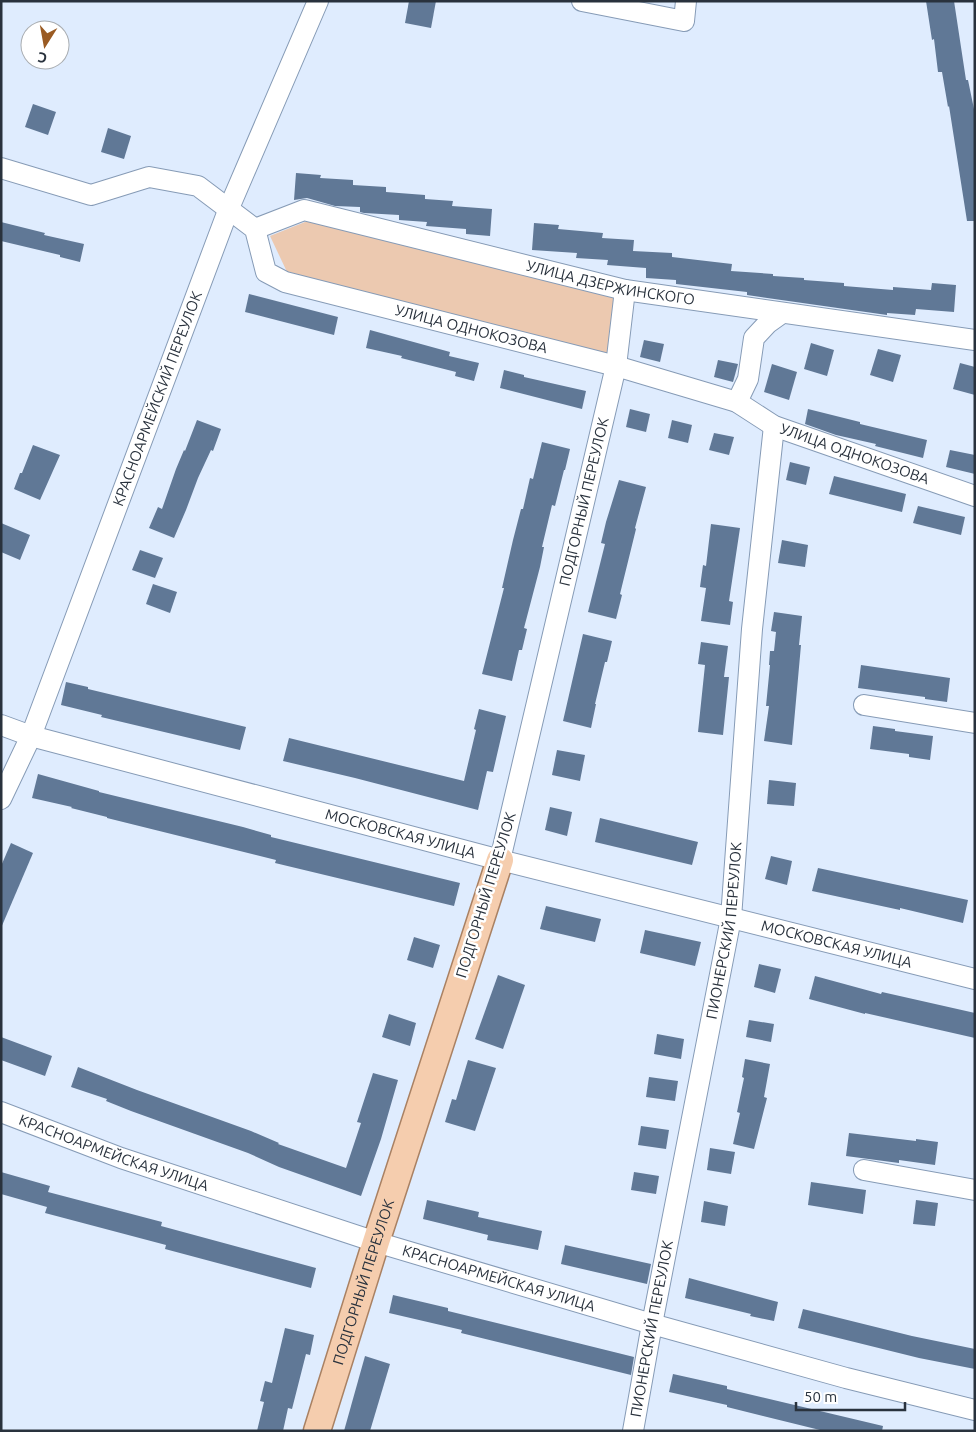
<svg xmlns="http://www.w3.org/2000/svg" width="976" height="1432" font-family="Ubuntu,sans-serif">
	<style>
		.green { fill: #ecc9b0 }
		.building { fill: #607896 }
		.lines { fill: none; stroke-linecap: round; stroke-linejoin: round }
		.minor-casing { stroke: #869bb6; stroke-width: 22 }
		.major-casing { stroke: #a98163; stroke-width: 29 }
		.minor { stroke: #fff; stroke-width: 20 }
		.major { stroke: #f5cdae; stroke-width: 26 }
		.labels { text-anchor: middle; stroke-width: 5; stroke-linejoin: round; paint-order: stroke }
		.street-label { font-size: 15px; fill: #29323d; stroke: #fff }
	</style>
	<rect width="100%" height="100%" fill="#dfecfe"/>
	<polygon class="green" points="310,220 618,298 610,358 288,274 270,236"/>
	<g class="building">
		<polygon points="409,1 436,1 431,28 405,23"/>
		<polygon points="926,1 954,1 966,80 968,80 975,114 975,221 967,221 949,106 948,107 942,72 938,72 934,39 932,40"/>
		<polygon points="33,104 56,112 48,135 25,127"/>
		<polygon points="108,128 131,136 124,159 101,152"/>
		<polygon points="296,173 321,175 320,178 353,180 353,185 386,187 386,192 425,195 425,199 453,201 452,206 492,209 490,236 466,234 466,229 426,226 427,222 399,220 399,215 364,213 360,212 360,207 335,206 307,198 294,200"/>
		<polygon points="1,222 45,233 44,235 84,244 80,262 60,257 60,255 1,241"/>
		<polygon points="534,223 559,225 558,229 603,233 602,238 634,240 633,251 672,253 672,257 732,264 731,271 773,274 773,276 804,278 804,280 844,283 844,286 893,290 893,287 931,290 932,283 956,285 954,312 916,309 915,315 887,313 887,315 747,295 747,292 676,284 676,280 646,278 646,268 607,265 608,260 576,258 577,253 532,250"/>
		<polygon points="249,294 338,317 334,335 245,312"/>
		<polygon points="370,330 450,352 449,356 479,363 474,381 455,376 456,372 401,358 402,356 366,348"/>
		<polygon points="644,340 664,344 660,362 640,357"/>
		<polygon points="811,343 834,350 827,376 804,369"/>
		<polygon points="878,349 901,355 893,382 870,375"/>
		<polygon points="718,360 738,364 733,382 714,377"/>
		<polygon points="960,363 975,367 975,395 953,389"/>
		<polygon points="772,364 797,372 789,400 764,392"/>
		<polygon points="504,370 524,375 524,377 586,391 582,409 500,388"/>
		<polygon points="630,409 650,414 646,432 626,427"/>
		<polygon points="808,409 860,422 860,424 927,440 923,458 875,446 876,444 836,435 805,424"/>
		<polygon points="197,420 221,429 213,451 211,450 198,478 186,510 174,538 149,528 158,507 162,509 176,469 184,450 185,451"/>
		<polygon points="672,420 692,425 688,443 668,438"/>
		<polygon points="714,433 734,437 729,455 709,450"/>
		<polygon points="542,442 570,449 565,470 564,470 555,506 552,505 542,547 544,547 540,567 524,628 527,629 522,650 519,650 512,681 482,674 504,588 502,588 513,540 521,509 523,509 530,478 533,479"/>
		<polygon points="33,445 60,455 40,500 14,489 20,473 22,473"/>
		<polygon points="950,450 975,455 975,474 946,467"/>
		<polygon points="790,462 810,467 806,485 786,480"/>
		<polygon points="834,476 906,494 902,512 829,494"/>
		<polygon points="619,480 646,487 635,528 636,529 620,594 622,595 616,619 588,612 605,544 601,543 606,522"/>
		<polygon points="918,506 965,517 961,535 913,523"/>
		<polygon points="1,523 30,535 20,560 1,552"/>
		<polygon points="711,524 740,528 729,601 733,602 730,625 701,621 706,588 700,587 703,565 706,566"/>
		<polygon points="782,540 808,545 805,567 778,563"/>
		<polygon points="140,550 163,558 155,578 132,570"/>
		<polygon points="153,584 177,592 170,613 146,604"/>
		<polygon points="774,612 802,616 799,645 801,645 792,745 764,741 769,706 766,706 770,665 769,665 770,651 774,651 776,632 771,631"/>
		<polygon points="583,634 612,641 607,662 605,662 595,704 596,704 591,728 563,721"/>
		<polygon points="701,642 728,646 724,677 729,677 723,735 698,732 705,665 698,664"/>
		<polygon points="861,665 950,678 947,702 925,699 925,697 858,688"/>
		<polygon points="66,682 88,687 88,689 246,727 240,750 101,717 102,715 61,705"/>
		<polygon points="479,709 506,716 493,772 487,771 478,810 355,778 283,761 289,738 464,781 476,730 474,729"/>
		<polygon points="873,726 895,729 895,731 933,736 930,760 909,757 909,754 870,749"/>
		<polygon points="557,750 585,755 580,781 552,775"/>
		<polygon points="38,774 99,791 99,792 243,827 271,835 271,837 460,883 454,906 275,863 276,860 107,818 107,817 71,808 72,807 32,798"/>
		<polygon points="769,780 796,783 794,806 767,804"/>
		<polygon points="550,807 572,812 567,836 545,830"/>
		<polygon points="600,818 698,842 692,865 595,842"/>
		<polygon points="11,843 33,853 1,928 1,866"/>
		<polygon points="771,856 792,861 787,885 765,879"/>
		<polygon points="818,868 968,900 963,923 900,908 900,910 812,891"/>
		<polygon points="546,906 601,919 595,942 540,929"/>
		<polygon points="645,930 701,942 695,966 640,953"/>
		<polygon points="414,937 440,945 433,968 407,960"/>
		<polygon points="759,964 781,969 775,993 754,987"/>
		<polygon points="498,975 525,985 503,1049 475,1039"/>
		<polygon points="815,976 881,994 882,992 975,1013 975,1038 865,1013 865,1014 809,999"/>
		<polygon points="389,1014 416,1023 410,1046 382,1037"/>
		<polygon points="749,1020 774,1024 771,1042 746,1037"/>
		<polygon points="657,1034 684,1039 681,1059 654,1054"/>
		<polygon points="1,1037 52,1056 45,1076 1,1060"/>
		<polygon points="745,1059 770,1064 764,1097 767,1098 754,1149 733,1144 740,1113 737,1112 744,1078 742,1077"/>
		<polygon points="468,1060 496,1068 475,1131 445,1122 452,1099 456,1100"/>
		<polygon points="78,1067 137,1090 251,1131 279,1143 278,1144 346,1168 361,1123 357,1122 373,1073 398,1080 381,1139 361,1196 279,1167 248,1153 131,1111 106,1101 107,1099 71,1087"/>
		<polygon points="649,1077 678,1081 675,1101 646,1097"/>
		<polygon points="641,1126 669,1130 666,1149 638,1145"/>
		<polygon points="849,1133 916,1141 916,1139 938,1142 935,1165 899,1160 899,1163 846,1156"/>
		<polygon points="710,1148 735,1152 731,1174 707,1170"/>
		<polygon points="1,1172 50,1186 48,1192 162,1222 161,1226 316,1268 311,1288 165,1249 166,1245 45,1213 47,1207 1,1194"/>
		<polygon points="634,1172 659,1176 656,1194 631,1190"/>
		<polygon points="811,1182 866,1190 863,1214 808,1205"/>
		<polygon points="427,1200 479,1212 478,1217 542,1231 538,1250 487,1240 488,1235 423,1219"/>
		<polygon points="916,1200 938,1203 935,1226 913,1224"/>
		<polygon points="704,1201 728,1206 725,1226 701,1222"/>
		<polygon points="565,1245 651,1264 647,1284 561,1264"/>
		<polygon points="689,1278 778,1302 774,1321 750,1316 751,1314 685,1298"/>
		<polygon points="393,1295 448,1308 448,1311 634,1357 631,1375 461,1333 462,1330 389,1313"/>
		<polygon points="803,1309 912,1336 975,1349 975,1369 919,1358 798,1328"/>
		<polygon points="285,1328 314,1335 310,1355 306,1354 292,1409 288,1408 283,1431 257,1431 264,1402 260,1401 265,1381 272,1383"/>
		<polygon points="365,1356 390,1364 370,1431 344,1431"/>
		<polygon points="673,1374 727,1386 727,1389 883,1426 882,1431 824,1431 727,1407 727,1405 669,1392"/>
	</g>
	<g class="lines">
		<defs>
			<g id="minor">
				<polyline points="582,1 684,21 686,1"/>
				<path id="s1" d="M 1,168 L 91,195 L 149,177 L 198,186 L 255,229 L 266,272 L 285,282 L 616,366 L 737,402 L 774,426 L 975,496"/>
				<path id="s2" d="M 255,229 L 304,210 L 625,290 L 975,340"/>
				<polyline points="737,402 748,379 754,338 768,323 782,313"/>
				<polyline points="864,705 975,723"/>
				<path id="s3" d="M 1,725 L 31,736 L 500,860 L 975,979"/>
				<path id="s4" d="M 1,799 L 31,736 L 229,208 L 318,1"/>
				<path id="s5" d="M 500,860 L 616,366 L 625,290"/>
				<path id="s6" d="M 1,1112 L 121,1158 L 376,1242 L 652,1324 L 846,1378 L 975,1410"/>
				<polyline points="864,1170 975,1190"/>
				<path id="s7" d="M 633,1431 L 652,1324 L 731,918 L 752,629 L 774,426"/>
			</g>
			<g id="major">
				<path id="s8" d="M 317,1431 L 376,1242 L 500,860"/>
			</g>
		</defs>
		<use href="#minor" class="minor-casing"/>
		<use href="#major" class="major-casing"/>
		<use href="#minor" class="minor"/>
		<use href="#major" class="major"/>
	</g>
	<g class="labels">
		<g class="street-label">
			<text dy="5" stroke="none"><textPath href="#s2" startOffset="368">УЛИЦА ДЗЕРЖИНСКОГО</textPath></text>
			<text dy="5" stroke="none"><textPath href="#s1" startOffset="534">УЛИЦА ОДНОКОЗОВА</textPath></text>
			<text dy="5" stroke="none"><textPath href="#s4" startOffset="430">КРАСНОАРМЕЙСКИЙ ПЕРЕУЛОК</textPath></text>
			<text dy="5" stroke="none"><textPath href="#s1" startOffset="939">УЛИЦА ОДНОКОЗОВА</textPath></text>
			<text dy="5" stroke="none"><textPath href="#s5" startOffset="368">ПОДГОРНЫЙ ПЕРЕУЛОК</textPath></text>
			<text dy="5" stroke="none"><textPath href="#s3" startOffset="414">МОСКОВСКАЯ УЛИЦА</textPath></text>
			<text transform="translate(486 895) rotate(-73)" y="5">ПОДГОРНЫЙ ПЕРЕУЛОК</text>
			<text dy="5" stroke="none"><textPath href="#s7" startOffset="509">ПИОНЕРСКИЙ ПЕРЕУЛОК</textPath></text>
			<text dy="5" stroke="none"><textPath href="#s3" startOffset="864">МОСКОВСКАЯ УЛИЦА</textPath></text>
			<text dy="5" stroke="none"><textPath href="#s6" startOffset="120">КРАСНОАРМЕЙСКАЯ УЛИЦА</textPath></text>
			<text dy="5" stroke="none"><textPath href="#s6" startOffset="525">КРАСНОАРМЕЙСКАЯ УЛИЦА</textPath></text>
			<text dy="5" stroke="none"><textPath href="#s8" startOffset="156">ПОДГОРНЫЙ ПЕРЕУЛОК</textPath></text>
			<text dy="5" stroke="none"><textPath href="#s7" startOffset="104">ПИОНЕРСКИЙ ПЕРЕУЛОК</textPath></text>
		</g>
	</g>
	<rect width="976" height="1432" fill="none" stroke="#29323d" stroke-width="5"/>
	<g transform="translate(45 45) rotate(191)"><circle r="24" fill="#ffffff" stroke="#a9adb1"/>
	<path d="M0-4L9 19L0 12L-9 19Z" fill="#9a5b23"/>
	<text y="-8" font-size="14" font-weight="bold" text-anchor="middle" fill="#29323d">С</text>
	</g>
	<path d="M796 1402v8h109v-8" fill="none" stroke="#29323d" stroke-width="2.5"/>
	<text x="804" y="1402" font-size="15" fill="#29323d" stroke="#ffffff" stroke-width="4" paint-order="stroke">50 m</text>
</svg>
